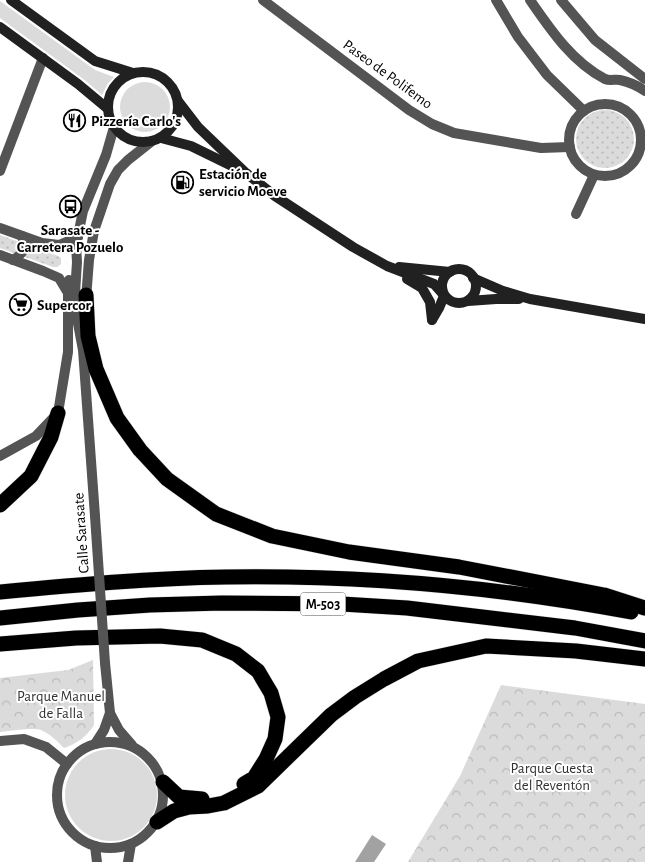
<svg xmlns="http://www.w3.org/2000/svg" width="645" height="862" font-family="'Alegreya Sans',sans-serif">
	<style>
		.grass { fill: #dbdbdb }
		.park { fill: url(#park-crowns) }
		.garden { fill: url(#garden-dots) }
		.water { fill: #a2a2a2 }
		.lines { fill: none; stroke-linecap: round; stroke-linejoin: round }
		.highway-casing { stroke: #dbdbdb; stroke-width: 16 }
		.street { stroke: #545454; stroke-width: 10 }
		.secondary { stroke: #212121; stroke-width: 10 }
		.highway { stroke: #000; stroke-width: 15 }
		.street-bridge { stroke: #545454; stroke-width: 10 }
		.labels { text-anchor: middle; stroke-width: 4; stroke-linejoin: round; paint-order: stroke }
		.shield { fill: #fff; stroke: #4c4c4c; stroke-width: 1 }
		.shield-label { font-size: 14px; font-weight: bold; fill: #000 }
		.street-label { font-size: 15px; fill: #000; stroke: #fff }
		.poi-label { font-size: 15px; font-weight: bold; fill: #000; stroke: #fff; text-anchor: start }
		.park-label { font-size: 15px; fill: #323232; stroke: #fff }
	</style>
	<defs>
		<pattern id="park-crowns" width="20" height="18" patternUnits="userSpaceOnUse" patternTransform="scale(1.25)"><rect width="20" height="18" fill="#dbdbdb"/><path d="M2 6a3 3 0 1 1 6 0M12 15a3 3 0 1 1 6 0" fill="none" stroke="#bababa"/></pattern>
		<pattern id="garden-dots" width="8" height="8" patternUnits="userSpaceOnUse" patternTransform="scale(1.25)"><rect width="8" height="8" fill="#dbdbdb"/><path d="M2 2h.1M6 6h.1" fill="none" stroke="#bababa" stroke-width="1.8" stroke-linecap="round"/></pattern>
	</defs>
	<rect width="100%" height="100%" fill="#fff"/>
	<g class="grass">
		<polygon points="0,1 95,70 114,77 108,83 102,95 86,81 0,18"/>
		<circle cx="145" cy="107" r="25"/>
		<circle cx="111" cy="795" r="46"/>
	</g>
	<g class="park">
		<path d="M 93,660 L 94,725 C 87,736 77,744 64,748 C 57,741 50,734 41,730 C 33,727 9,731 0,732 L 0,678 L 68,670 Z"/>
		<polygon points="501,685 645,704 645,862 408,862 460,776"/>
	</g>
	<g class="garden">
		<circle cx="605" cy="139" r="29"/>
		<polygon points="0,235 58,256 61,258 61,264 57,267 53,267 0,248"/>
	</g>
	<polygon class="water" points="372,835 386,844 374,862 355,862"/>
	<g class="lines">
		<defs>
			<g id="highway">
				<polyline points="86,295 88,336 96,369 117,418 140,450 167,479 216,514 272,536 349,552 459,567 604,595 645,608"/>
				<polyline points="0,505 31,476 51,437 58,413"/>
				<path d="M 0,592 C 75,585 150,578 226,577 C 362,575 498,587 631,612"/>
				<polyline points="0,618 78,610 150,605 222,603 342,604 407,608 575,628 645,641"/>
				<polyline points="0,644 76,638 160,636 202,640 236,654 258,671 271,693 278,717 275,739 266,759 254,778 244,784"/>
				<polyline points="163,782 179,797 202,799"/>
				<polyline points="157,822 174,811 189,807 208,806 224,803 258,786 331,715 355,697 384,679 418,661 486,646 576,651 645,659"/>
			</g>
		</defs>
		<use href="#highway" class="highway-casing"/>
		<g class="street">
			<polyline points="263,0 409,110 432,124 454,133 541,148 570,147"/>
			<polyline points="496,0 518,37 547,75 584,111"/>
			<path d="M 530,0 C 550,29 572,62 605,79 C 610,81 615,79 620,80 C 629,82 638,86 645,91"/>
			<polyline points="561,0 595,40 645,79"/>
			<circle cx="605" cy="140" r="36"/>
			<polyline points="0,171 43,58"/>
			<polyline points="576,214 594,175"/>
			<polyline points="0,228 42,243 59,245 78,237"/>
			<polyline points="0,255 43,271 59,278 68,293"/>
			<path d="M 13,260 C 25,252 26,249 22,236"/>
			<polyline points="86,299 89,260 94,231 110,184 118,170 128,160 152,141"/>
			<polyline points="0,456 36,436 58,413 68,352 68,293 69,280"/>
			<polyline points="95,516 83,350 77,318 75,293 77,262 76,245 83,211 106,155 114,127"/>
			<polyline points="105,663 110,713 119,730 132,745"/>
			<polyline points="0,741 24,739 46,747 67,764"/>
			<circle cx="110" cy="795" r="53"/>
			<polyline points="95,744 104,730 110,713"/>
			<polyline points="95,846 97,862"/>
			<polyline points="128,862 131,844"/>
		</g>
		<g class="secondary">
			<polyline points="11,0 95,61 133,73"/>
			<polyline points="0,27 78,84 108,109"/>
			<circle cx="143" cy="107" r="35"/>
			<polyline points="178,101 198,127 246,173 275,196 353,247 387,266 434,284 442,293"/>
			<polyline points="161,138 191,146 236,168"/>
			<polyline points="399,267 450,272"/>
			<circle cx="459" cy="286" r="17"/>
			<polyline points="473,278 503,291 530,299 645,319"/>
			<polyline points="407,279 422,288 430,302 432,320"/>
			<polyline points="468,301 496,299 519,299"/>
			<polyline points="432,320 439,308 444,296"/>
		</g>
		<use href="#highway" class="highway"/>
		<polyline class="street-bridge" points="95,516 105,663"/>
	</g>
	<defs>
		<symbol id="restaurant-ring" viewBox="-11 -11 22 22"><circle r="9.5" fill="#fff" stroke="#000" stroke-width="1.5"/><path d="M-5-6h1v4h1v-4h1v4h1v-4h1v5L-1.5 .5V6h-2V.5L-5-1ZM5-6V6H3V1.5H1.5Q1.5-4 5-6Z" fill="#000"/></symbol>
		<symbol id="fuel-ring" viewBox="-11 -11 22 22"><circle r="9.5" fill="#fff" stroke="#000" stroke-width="1.5"/><path d="M-5.5-6h7V0h2V4h1.3V-2.5L3-4.5l.8-.8L6-3V5H2.5V1h-1V6h-7ZM-4.2-4.7v3.2H.2V-4.7Z" fill="#000"/></symbol>
		<symbol id="bus-ring" viewBox="-11 -11 22 22"><circle r="9.5" fill="#fff" stroke="#000" stroke-width="1.5"/><path d="M-5-6H5V4H4V6H2V4H-2V6H-4V4H-5ZM-3.5-4V0h7V-4ZM-3.5 1.2v1.5H-2V1.2ZM2 1.2v1.5H3.5V1.2Z" fill="#000"/></symbol>
		<symbol id="supermarket-ring" viewBox="-11 -11 22 22"><circle r="9.5" fill="#fff" stroke="#000" stroke-width="1.5"/><path d="M-6-5.5h2.5l.6 2H6L4.5 2H-2.5L-4.4-4H-6ZM-1.5 3.2a1.3 1.3 0 1 0 .1 0ZM3 3.2a1.3 1.3 0 1 0 .1 0Z" fill="#000"/></symbol>
	</defs>
	<g fill-rule="evenodd">
		<use href="#restaurant-ring" x="62" y="108" width="25" height="25"/>
		<use href="#fuel-ring" x="170" y="170" width="25" height="25"/>
		<use href="#bus-ring" x="58" y="194" width="25" height="25"/>
		<use href="#supermarket-ring" x="8" y="292" width="25" height="25"/>
	</g>
	<g class="labels">
		<rect class="shield" x="300.5" y="592.5" width="45" height="23" rx="4"/>
		<g class="shield-label">
			<text x="323" y="609">M-503</text>
		</g>
		<g class="street-label">
			<text transform="translate(388 74) rotate(36)" y="5">Paseo de Polifemo</text>
			<text transform="translate(81 533) rotate(-94)" y="5">Calle Sarasate</text>
		</g>
		<g class="poi-label">
			<text x="91" y="126">Pizzería Carlo's</text>
			<text x="199" y="179">Estación de<tspan x="199" dy="17">servicio Moeve</tspan></text>
			<text x="70" y="235" text-anchor="middle">Sarasate -<tspan x="70" dy="17">Carretera Pozuelo</tspan></text>
			<text x="37" y="310">Supercor</text>
		</g>
		<g class="park-label">
			<text x="61" y="701">Parque Manuel<tspan x="61" dy="17">de Falla</tspan></text>
			<text x="552" y="773">Parque Cuesta<tspan x="552" dy="17">del Reventón</tspan></text>
		</g>
	</g>
</svg>
